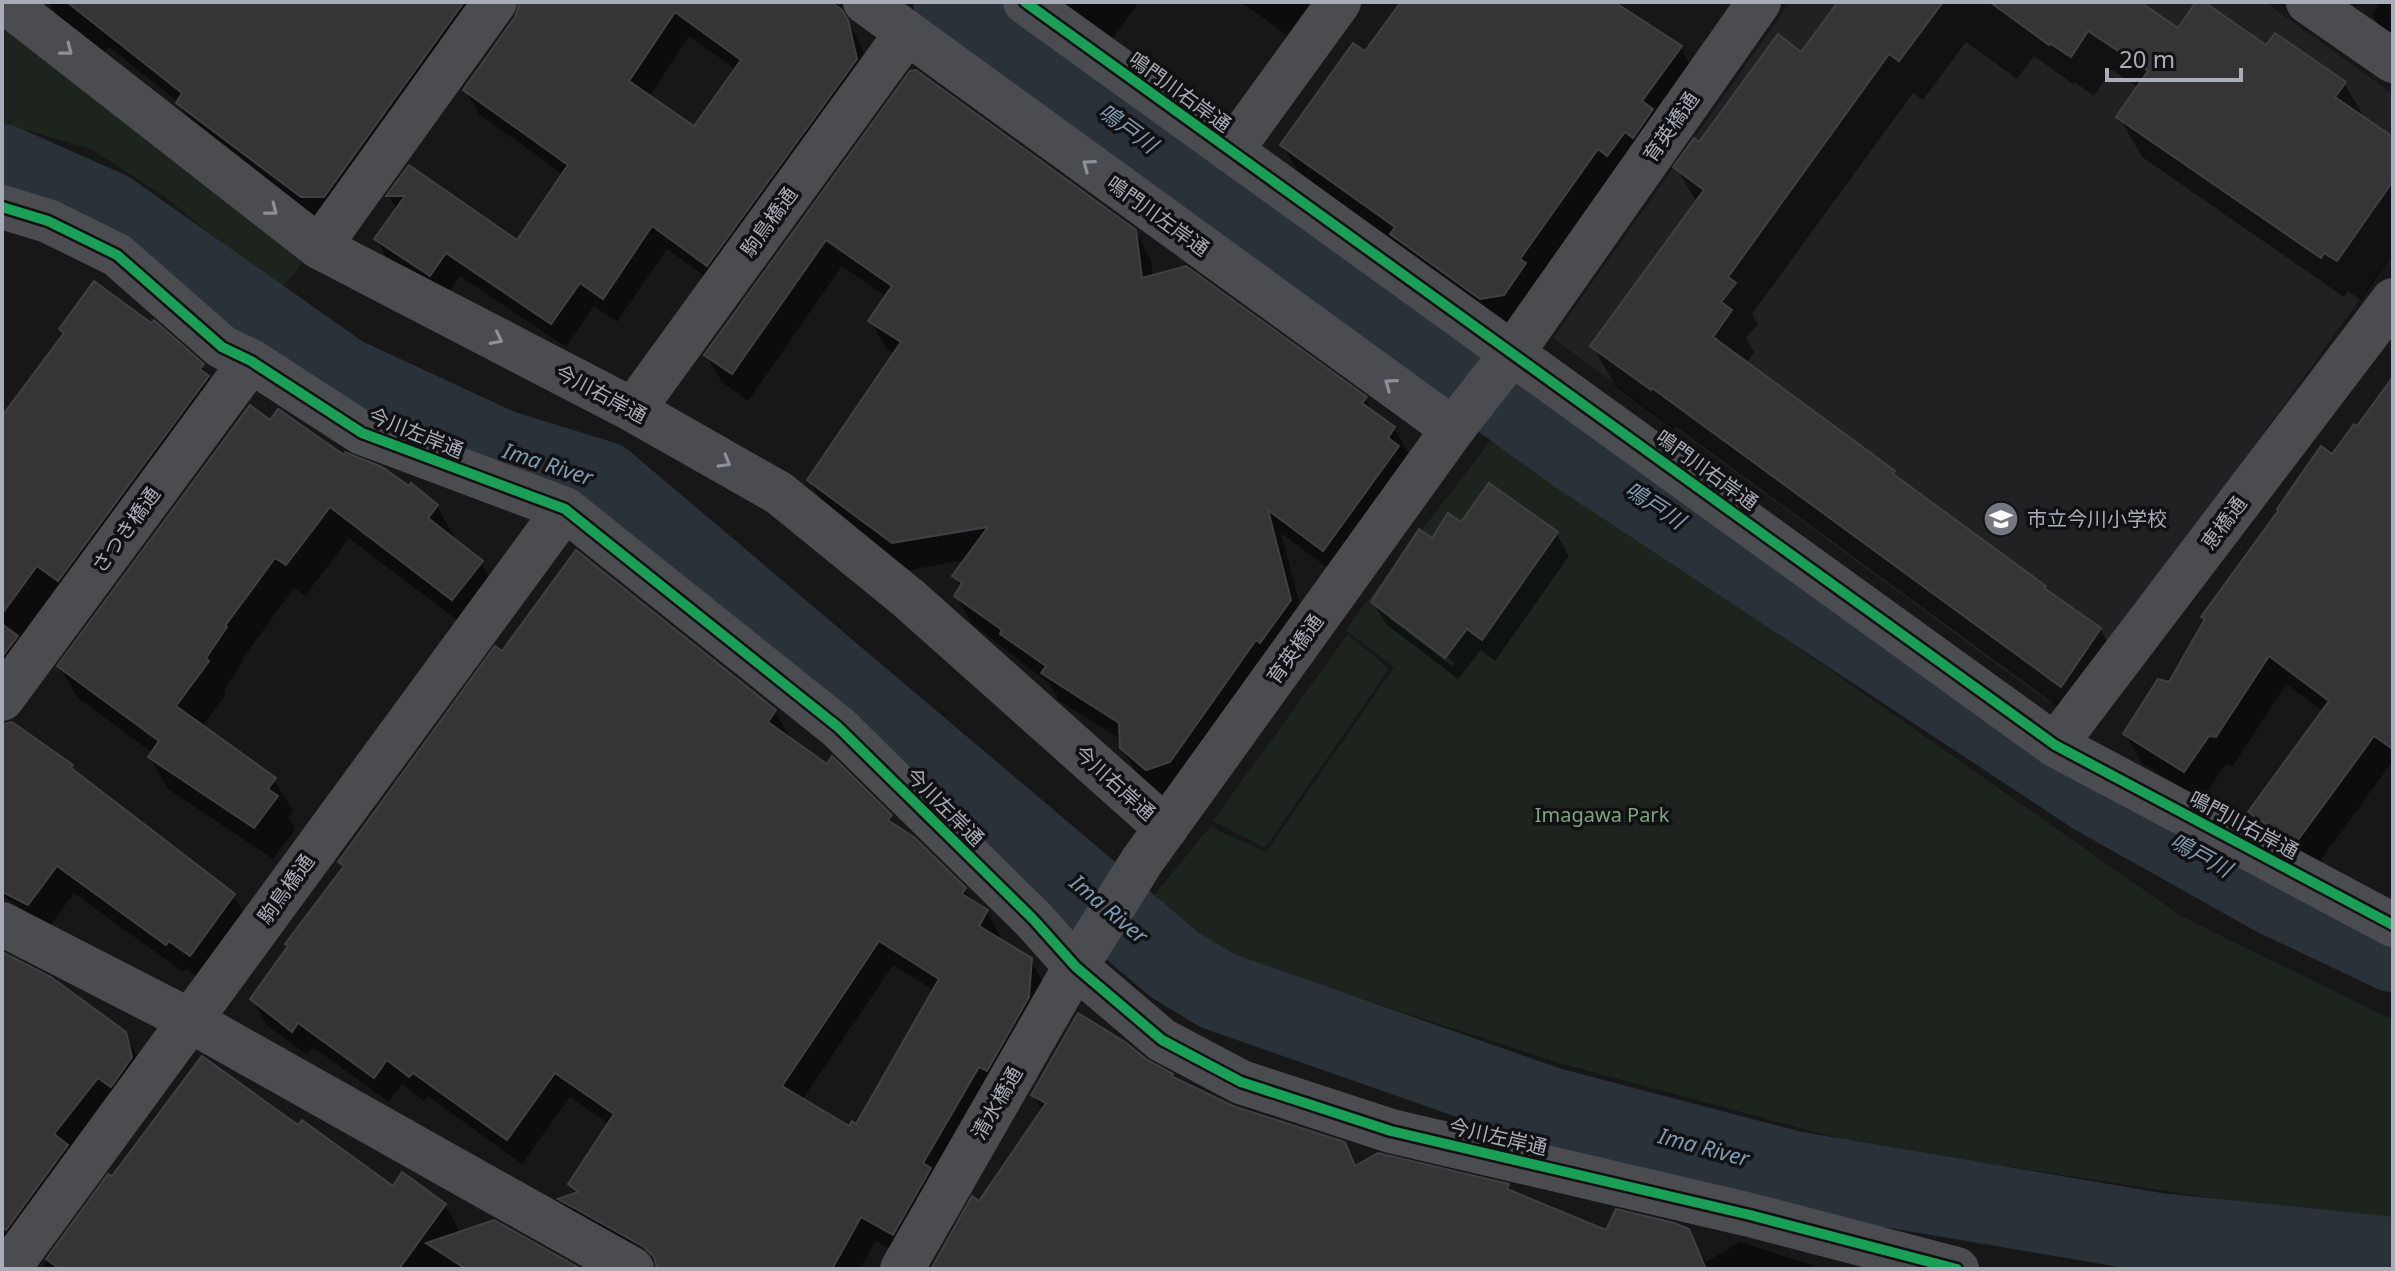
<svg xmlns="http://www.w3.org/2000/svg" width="2395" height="1271" font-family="'Noto Sans','Noto Sans JP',sans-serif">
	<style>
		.built { fill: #212123 }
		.green { fill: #1d241e }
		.shadow { fill: #0007; fill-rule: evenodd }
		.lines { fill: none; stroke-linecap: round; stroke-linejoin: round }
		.river { stroke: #2a3239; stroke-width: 80 }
		.building { fill: #353536; stroke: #3f4043; stroke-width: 2; fill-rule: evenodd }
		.minor { stroke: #4b4c50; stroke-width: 44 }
		.tertiary { stroke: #4b4c50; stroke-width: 44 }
		.cycleway-casing { stroke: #111113; stroke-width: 15 }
		.cycleway { stroke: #1a9f57; stroke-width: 10 }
		.oneway { stroke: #8c9099 }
		.labels { text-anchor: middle; stroke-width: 7; stroke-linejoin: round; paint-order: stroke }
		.street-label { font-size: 20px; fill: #a8adb8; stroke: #111113 }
		.poi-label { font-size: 20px; fill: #a8adb8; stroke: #111113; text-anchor: start }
		.park-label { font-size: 20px; fill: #7fa381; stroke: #111113 }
		.water-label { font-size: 22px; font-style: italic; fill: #7f9bb3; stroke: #111113 }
	</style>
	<rect width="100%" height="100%" fill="#171717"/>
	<polygon class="built" points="1790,2 2265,2 2393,94 2393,253 2071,701 2048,702 1553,338"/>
	<g class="green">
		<polygon points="2,23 304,261 279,291 164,196 91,149 2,123"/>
		<polygon points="1495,435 2181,916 2393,1020 2393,1226 1856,1143 1563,1064 1251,963 1145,906 1210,827 1266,852 1394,667 1345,630"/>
		<polygon points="1348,634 1389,669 1265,848 1213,821"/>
	</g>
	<g class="shadow">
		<polygon points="49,2 506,2 317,221 192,127 178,102 109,47 104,53 59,19"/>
		<path d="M 515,2 L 827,2 L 847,21 L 862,47 L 870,85 L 722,289 L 667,249 L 617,322 L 594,306 L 566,347 L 460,276 L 444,300 L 390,264 L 376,239 L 397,210 L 389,196 L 409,167 L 518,242 L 564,175 L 479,114 L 465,90 L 517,17 L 522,4 ZM 689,36 L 737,70 L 695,128 L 649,97 Z"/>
		<polygon points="1047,2 1139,2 1111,41"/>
		<polygon points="1241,2 1324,2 1302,46"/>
		<polygon points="1403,2 1621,2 1617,7 1680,47 1700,81 1501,332 1302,179 1283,145 1366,54"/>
		<polygon points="1841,2 2136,2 2179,31 2200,2 2266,48 2344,83 2366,120 2393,139 2393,254 2361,300 2348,291 2344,297 2142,157 2119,117 2139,88 2111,69 2094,96 2074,82 2073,84 2034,56 2017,79 1966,42 1923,100 1913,93 1752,314 1758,324 1746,338 1754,352 1746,364 1893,472 1897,479 2045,587 2049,594 2100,629 2123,669 2084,726 1676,427 1674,429 1616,387 1593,347 1697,203 1676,167 1802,55"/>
		<polygon points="2373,2 2393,2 2393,42 2386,37 2372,14 2378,6"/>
		<polygon points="911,73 1135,231 1151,260 1153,277 1365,398 1374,414 1394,428 1410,456 1340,577 1281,533 1306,628 1163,797 1138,776 1122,748 1122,740 1059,701 1049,683 972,624 956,596 961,588 954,576 966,560 909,570 825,507 809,480 895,354 887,349 871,321 887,297 842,266 748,401 722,382 706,355"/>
		<polygon points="61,329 202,365 219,394 2,708 2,418 65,335"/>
		<polygon points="2393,381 2393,765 2391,763 2312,872 2268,841 2251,812 2324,712 2286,684 2233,766 2226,764 2201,800 2142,763 2125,734 2170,685 2206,621 2204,617 2358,429"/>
		<polygon points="270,423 437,506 455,538 453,540 481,562 499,594 471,631 349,538 305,596 294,588 243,658 244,660 224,690 226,694 202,727 274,780 293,811 288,818 295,829 273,859 168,789 150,757 153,753 78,698 59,667"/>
		<path d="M 1556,533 L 1569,556 L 1495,661 L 1481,650 L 1458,679 L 1386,624 L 1373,602 L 1433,540 ZM 1389,613 L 1454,662 L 1452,666 L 1389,618 Z"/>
		<path d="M 503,654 L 775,711 L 789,736 L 788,739 L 890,816 L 898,829 L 964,889 L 972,902 L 987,912 L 1001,937 L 999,941 L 1030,960 L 1045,985 L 907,1259 L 876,1241 L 860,1269 L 681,1269 L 631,1236 L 632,1256 L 575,1224 L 561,1200 L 576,1195 L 570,1184 L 609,1124 L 570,1097 L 522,1164 L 428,1096 L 424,1101 L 402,1084 L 389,1102 L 313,1047 L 307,1055 L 267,1025 L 253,1000 L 344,869 L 340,862 ZM 893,965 L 935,991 L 857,1127 L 850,1129 L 802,1100 Z"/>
		<polygon points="2,725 71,767 75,773 233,895 250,924 207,983 186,969 183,972 74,893 49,927 2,895"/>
		<polygon points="2,957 124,1033 139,1059 2,1269"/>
		<polygon points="1145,1061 1171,1075 1173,1079 1232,1108 1344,1144 1357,1167 1508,1186 1512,1193 1607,1233 1687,1230 1706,1262 1740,1242 1824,1269 933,1269 1043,1111 1033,1095"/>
		<polygon points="299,1128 393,1189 445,1205 459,1230 456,1235 578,1269 41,1269 109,1177"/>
	</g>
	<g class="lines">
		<g class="river">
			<polyline points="953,2 1575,452 2095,795 2275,896 2393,952"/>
			<polyline points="2,164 108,211 342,376 502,450 603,481 1175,965 1218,991 1549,1107 1793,1171 2158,1233 2393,1257"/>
		</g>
	</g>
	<g class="building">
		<polygon points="67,2 464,2 324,197 301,197 176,103 182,93"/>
		<path d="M 520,2 L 830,2 L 842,10 L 848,20 L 857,59 L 707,266 L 652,226 L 603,299 L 580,283 L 551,324 L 446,253 L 430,276 L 374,239 L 405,196 L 386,196 L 409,165 L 517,240 L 568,165 L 463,90 L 515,17 ZM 675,12 L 741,60 L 694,126 L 629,81 Z"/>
		<polygon points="1401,2 1614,2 1682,46 1642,101 1653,109 1633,138 1625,132 1607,156 1598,149 1520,259 1526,263 1504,295 1480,299 1390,234 1395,227 1280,145 1353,43 1365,51"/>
		<polygon points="1838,2 1943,2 1899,61 1889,54 1728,277 1736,283 1721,302 1732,310 1713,337 1895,471 1893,474 2046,586 2044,588 2101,628 2061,687 1652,388 1651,390 1590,346 1704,190 1673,167 1694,138 1699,142 1778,34 1801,52"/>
		<polygon points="1990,2 2140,2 2178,28 2196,2 2204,2 2266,45 2275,33 2346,82 2335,97 2393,137 2393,181 2337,261 2324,253 2321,258 2116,117 2148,71 2088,31 2071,57 2051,44 2049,45"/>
		<polygon points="916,70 1136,230 1142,278 1186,266 1367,397 1362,403 1395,427 1388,438 1399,446 1323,551 1268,510 1291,600 1260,643 1256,640 1170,762 1146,770 1120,748 1119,723 1041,673 1046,666 1000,634 1002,630 954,596 962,583 952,576 988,527 892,543 807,480 901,342 868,321 892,286 826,240 732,374 704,355 910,71"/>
		<polygon points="94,281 151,323 154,320 204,364 200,369 209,376 58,581 37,566 2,614 2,416 64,333 59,329"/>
		<polygon points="2393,377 2393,749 2374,736 2295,844 2248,812 2329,701 2269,656 2216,737 2209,736 2184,772 2123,734 2158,679 2169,682 2205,619 2201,617 2278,511 2277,509 2321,446 2332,454 2354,424 2357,426"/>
		<polygon points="250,405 270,420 278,409 344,455 345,452 382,467 409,486 411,483 438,505 428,518 483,561 452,600 330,507 286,565 275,558 225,626 227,627 206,658 209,661 176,706 276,778 268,789 278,796 254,828 148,757 159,741 57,666"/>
		<polygon points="1489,483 1558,532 1482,640 1467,629 1445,658 1371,602 1419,529 1432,538 1448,513 1461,522"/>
		<path d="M 576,550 L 776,710 L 768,722 L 827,764 L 832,756 L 892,815 L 888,820 L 915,838 L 966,888 L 962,894 L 988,910 L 979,926 L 1032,958 L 1029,997 L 987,1071 L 979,1067 L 923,1163 L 931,1168 L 893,1235 L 861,1217 L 832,1269 L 657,1269 L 654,1257 L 644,1247 L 558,1199 L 578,1192 L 568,1184 L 614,1114 L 555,1073 L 507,1140 L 413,1073 L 409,1077 L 387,1060 L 374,1078 L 298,1023 L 292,1032 L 250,999 L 288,946 L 285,944 L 344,866 L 338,862 L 495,646 L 502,651 ZM 879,941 L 939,979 L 856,1124 L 852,1121 L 849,1126 L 782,1086 Z"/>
		<polygon points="2,624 18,636 2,657"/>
		<polygon points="12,722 73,765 71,768 235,894 190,956 169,941 166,945 57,866 28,905 2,892 2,724"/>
		<polygon points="2,952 51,977 126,1032 132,1057 111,1087 98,1078 54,1134 68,1145 6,1230 2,1227"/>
		<polygon points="1078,1013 1125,1042 1146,1059 1173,1074 1171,1076 1233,1106 1345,1142 1355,1166 1378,1153 1509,1184 1507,1189 1606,1230 1616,1209 1674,1223 1689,1229 1706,1269 931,1269 972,1196 979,1201 1046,1103 1031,1095"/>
		<polygon points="202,1056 298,1125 302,1120 393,1186 402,1172 446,1204 399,1269 60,1269 46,1259 108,1174 112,1176"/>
		<polygon points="494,1220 581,1269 466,1269 426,1243"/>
	</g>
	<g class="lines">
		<g class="minor">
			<polyline points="5,2 319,247 633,410 779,493 908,598 1166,828"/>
			<polyline points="865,2 1453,429"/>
			<polyline points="1025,2 2055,745 2393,925"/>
			<polyline points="2308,2 2393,61"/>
			<polyline points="1231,151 1339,2"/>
			<polyline points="2,207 48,221 117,255 222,347 251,361 362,433 565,509 838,727 1033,919 1076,967 1162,1040 1241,1082 1391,1131 1750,1215 1957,1269"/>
			<polyline points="319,247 495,2"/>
			<polyline points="633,410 906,34"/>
			<polyline points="2,699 251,361"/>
			<polyline points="2055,745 2393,300"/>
			<polyline points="8,1269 565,509"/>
		</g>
		<g class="tertiary">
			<polyline points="2,924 189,1020 632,1269"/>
			<polyline points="902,1269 1067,981 1142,861 1453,429 1513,352 1759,2"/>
		</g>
		<defs>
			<g id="cycleway">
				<polyline points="1025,2 2055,745 2393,925"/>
				<polyline points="2,207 48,221 117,255 222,347 251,361 362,433 565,509 838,727 1033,919 1076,967 1162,1040 1241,1082 1391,1131 1750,1215 1957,1269"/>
			</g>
		</defs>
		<use href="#cycleway" class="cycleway-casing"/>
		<use href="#cycleway" class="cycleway"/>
	</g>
	<defs><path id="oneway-chevron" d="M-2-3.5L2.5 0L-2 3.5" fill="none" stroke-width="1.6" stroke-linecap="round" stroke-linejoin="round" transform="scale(2)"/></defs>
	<g class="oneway">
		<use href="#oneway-chevron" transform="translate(67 50) rotate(38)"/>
		<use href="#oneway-chevron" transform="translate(1088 165) rotate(-144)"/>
		<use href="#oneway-chevron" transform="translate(272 210) rotate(38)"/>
		<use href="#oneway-chevron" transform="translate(497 339) rotate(27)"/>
		<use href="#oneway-chevron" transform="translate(1390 384) rotate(-144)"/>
		<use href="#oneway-chevron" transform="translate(725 462) rotate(30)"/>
	</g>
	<defs>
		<symbol id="school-disc" viewBox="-11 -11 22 22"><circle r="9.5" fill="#757880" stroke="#111113"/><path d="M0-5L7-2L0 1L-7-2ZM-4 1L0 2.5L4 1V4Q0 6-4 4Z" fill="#fff"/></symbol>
	</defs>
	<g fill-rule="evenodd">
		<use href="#school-disc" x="1981" y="499" width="40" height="40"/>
	</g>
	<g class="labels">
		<g class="street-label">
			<text transform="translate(1180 92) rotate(36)" y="7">鳴門川右岸通</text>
			<text transform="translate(1671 127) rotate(-55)" y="7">育英橋通</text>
			<text transform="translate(1158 216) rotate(36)" y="7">鳴門川左岸通</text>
			<text transform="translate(769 222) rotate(-54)" y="7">駒鳥橋通</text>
			<text transform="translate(601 394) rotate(28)" y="7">今川右岸通</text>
			<text transform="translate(416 433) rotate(22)" y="7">今川左岸通</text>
			<text transform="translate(1707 470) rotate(36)" y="7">鳴門川右岸通</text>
			<text transform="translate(2224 523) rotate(-53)" y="7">恵橋通</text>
			<text transform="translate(126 530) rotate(-54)" y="7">さつき橋通</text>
			<text transform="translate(1295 649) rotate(-54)" y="7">育英橋通</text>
			<text transform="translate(1115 783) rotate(42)" y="7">今川右岸通</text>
			<text transform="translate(945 807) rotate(45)" y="7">今川左岸通</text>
			<text transform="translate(2244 825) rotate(28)" y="7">鳴門川右岸通</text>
			<text transform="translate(286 889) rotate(-54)" y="7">駒鳥橋通</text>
			<text transform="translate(997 1103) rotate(-60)" y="7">清水橋通</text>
			<text transform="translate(1498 1137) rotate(13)" y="7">今川左岸通</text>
		</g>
		<g class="poi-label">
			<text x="2027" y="526">市立今川小学校</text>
		</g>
		<g class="park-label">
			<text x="1602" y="822">Imagawa Park</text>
		</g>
		<g class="water-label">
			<text transform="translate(1128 128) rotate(36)" y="8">鳴戸川</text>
			<text transform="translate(548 464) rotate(18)" y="8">Ima River</text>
			<text transform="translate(1655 505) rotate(33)" y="8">鳴戸川</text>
			<text transform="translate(2201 855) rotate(29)" y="8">鳴戸川</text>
			<text transform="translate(1109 909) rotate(40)" y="8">Ima River</text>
			<text transform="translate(1704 1147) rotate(15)" y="8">Ima River</text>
		</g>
	</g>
	<rect width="2395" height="1271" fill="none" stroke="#a8adb8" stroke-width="8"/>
	<path d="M2107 68v12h134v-12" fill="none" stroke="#a8adb8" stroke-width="4"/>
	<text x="2119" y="68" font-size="24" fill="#a8adb8" stroke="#111113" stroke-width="6" paint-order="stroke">20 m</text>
</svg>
